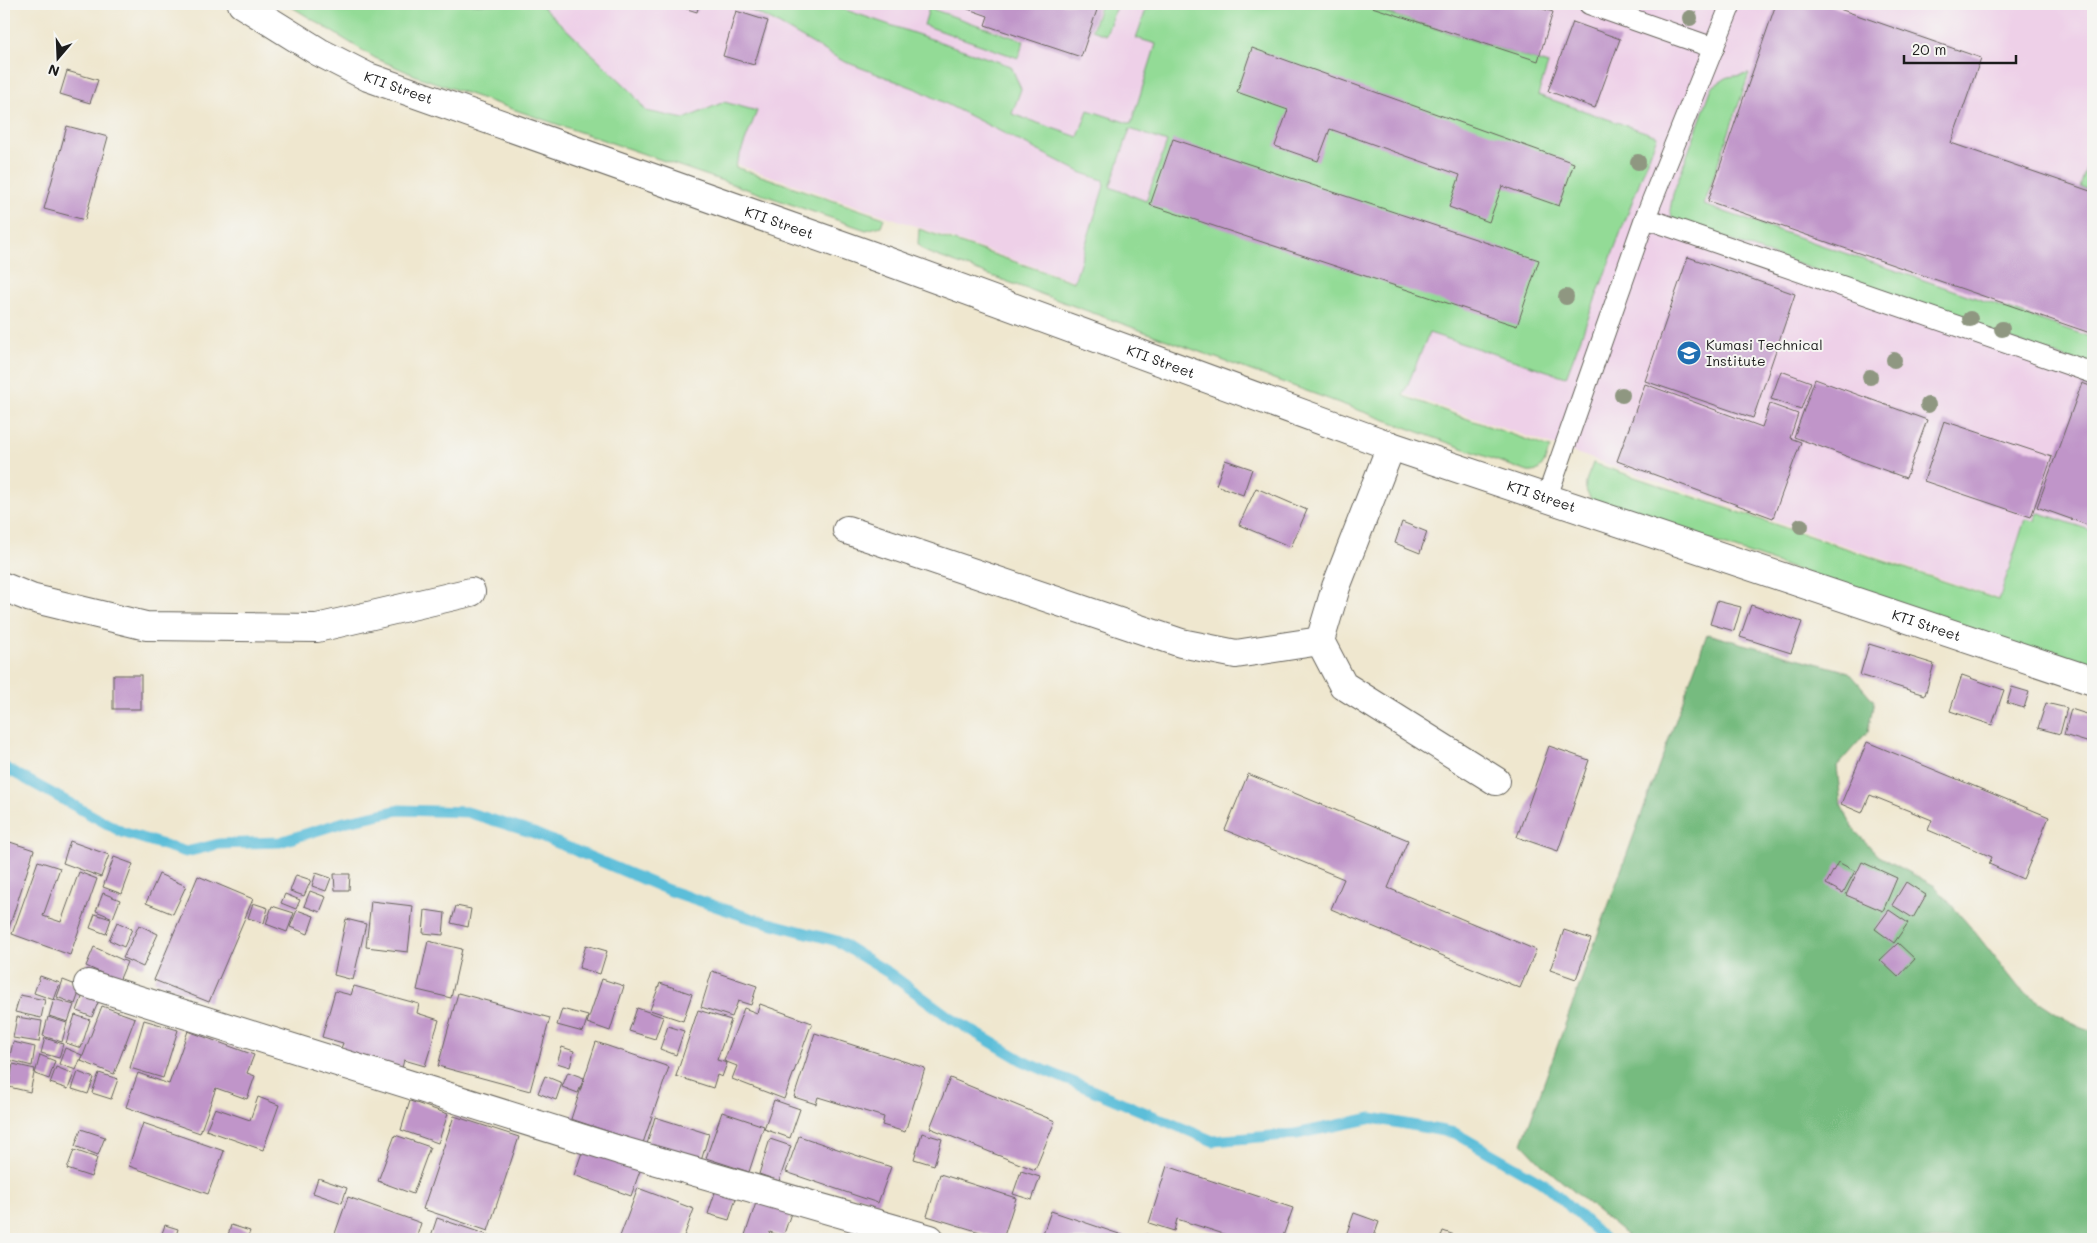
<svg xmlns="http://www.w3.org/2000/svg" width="2097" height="1243" font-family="Mali,sans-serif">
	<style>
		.built { fill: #eed0e8 }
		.green { fill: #93db96; stroke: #587c59; fill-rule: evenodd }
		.forest { fill: #76bb7f; stroke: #496c4e }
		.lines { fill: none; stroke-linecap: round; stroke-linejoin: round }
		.stream { stroke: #5bbed9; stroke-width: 11 }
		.building { fill: #c095c9 }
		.service-casing { stroke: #66635b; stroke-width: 22 }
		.minor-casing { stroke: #66635b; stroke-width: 30 }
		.service { stroke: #fff; stroke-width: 20 }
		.minor { stroke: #fff; stroke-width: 28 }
		.tree { fill: #8f9781 }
		.labels { text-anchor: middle; stroke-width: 4; stroke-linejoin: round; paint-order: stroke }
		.street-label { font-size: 14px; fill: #1c1c1c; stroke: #f6f6f2 }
		.poi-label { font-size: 14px; fill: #1c1c1c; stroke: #f6f6f2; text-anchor: start }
	</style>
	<rect width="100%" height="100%" fill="#f6f6f2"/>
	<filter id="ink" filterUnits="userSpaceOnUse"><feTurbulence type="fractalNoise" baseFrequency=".02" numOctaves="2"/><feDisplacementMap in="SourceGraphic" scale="10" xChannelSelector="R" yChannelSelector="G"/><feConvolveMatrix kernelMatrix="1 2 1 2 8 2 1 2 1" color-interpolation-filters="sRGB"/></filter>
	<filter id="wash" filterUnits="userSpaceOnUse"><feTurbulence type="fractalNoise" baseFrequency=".0096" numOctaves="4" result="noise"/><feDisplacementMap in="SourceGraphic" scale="20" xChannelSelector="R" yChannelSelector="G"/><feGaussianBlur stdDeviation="1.12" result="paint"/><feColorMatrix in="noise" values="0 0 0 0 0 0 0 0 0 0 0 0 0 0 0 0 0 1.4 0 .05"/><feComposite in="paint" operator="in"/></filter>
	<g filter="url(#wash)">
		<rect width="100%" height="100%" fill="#efe7cf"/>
		<polygon class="built" points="352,4 2093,4 2093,631 476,75"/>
		<g class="green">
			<polygon points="287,4 540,4 630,90 646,111 684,119 724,102 757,111 735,167 884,218 881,226 866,230 419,77 375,58"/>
			<path d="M 737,4 L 828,4 L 1011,66 L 1021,89 L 1012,114 L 1078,137 L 1088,110 L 1131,124 L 1156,44 L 1136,38 L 1148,4 L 1358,4 L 1548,64 L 1538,95 L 1657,136 L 1566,377 L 1429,333 L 1403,396 L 1550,448 C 1545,459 1543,474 1528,472 L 926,252 L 918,244 L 919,229 L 1074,282 L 1104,186 L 1103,180 L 1082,173 L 919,90 L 843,61 L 773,21 ZM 1130,129 L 1167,142 L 1146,201 L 1110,187 Z"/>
			<polygon points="1101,4 1117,4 1106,35 1092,30"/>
			<polygon points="929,8 1024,41 1018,58 924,25"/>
			<polygon points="1749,74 1704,205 2093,338 2093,368 1673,220 1670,210 1673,194 1712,87 1728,77"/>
			<polygon points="2088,162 2093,163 2093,191 2080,187"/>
			<path d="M 1593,463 L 1999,600 L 2025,519 L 2035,521 L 2037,512 L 2093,531 L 2093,671 L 1592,500 C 1580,486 1588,478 1593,463 Z"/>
		</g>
		<polygon class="forest" points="1707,634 1849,672 1874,701 1868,731 1837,766 1841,805 1854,830 1879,856 1935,886 1974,931 2020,989 2073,1024 2093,1031 2093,1239 1631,1239 1547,1169 1522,1143"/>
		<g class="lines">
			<polyline class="stream" points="4,767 122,832 186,852 219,844 280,842 344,822 399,810 467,812 534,833 668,890 750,918 837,941 889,973 952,1019 1025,1062 1213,1141 1296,1134 1372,1118 1455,1133 1546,1185 1605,1239"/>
		</g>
		<g id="blocks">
			<g class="building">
				<polygon points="671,4 699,4 697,12"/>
				<polygon points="954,4 1099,4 1081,57 985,25 988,16"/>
				<polygon points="1363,4 1527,4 1553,12 1538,61"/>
				<polygon points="1776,4 1825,4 1981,58 1951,143 2093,192 2093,334 1708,201"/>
				<polygon points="2078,4 2093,4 2093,9"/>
				<polygon points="736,11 768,21 754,65 723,56"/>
				<polygon points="1573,22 1620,39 1595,108 1548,91"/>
				<polygon points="1252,48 1574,163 1559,206 1502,186 1489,222 1449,207 1460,175 1330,129 1318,161 1275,146 1288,110 1237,92"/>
				<polygon points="67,71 98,80 90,103 60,94"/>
				<polygon points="67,126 108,137 85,220 44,209"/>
				<polygon points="1173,139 1539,260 1517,326 1150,205"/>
				<polygon points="1688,257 1795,294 1753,418 1645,381"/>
				<polygon points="1781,371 1811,382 1801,409 1771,399"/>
				<polygon points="1815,379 1927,420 1906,478 1794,437"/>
				<polygon points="2082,383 2093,387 2093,527 2037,507"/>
				<polygon points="1645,384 1762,427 1770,404 1798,414 1790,438 1801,442 1773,518 1617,461"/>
				<polygon points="1944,421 2052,457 2031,517 1924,481"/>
				<polygon points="1225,460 1252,469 1243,495 1216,485"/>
				<polygon points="1256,488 1307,510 1291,547 1239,525"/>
				<polygon points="1402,522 1427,532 1420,553 1395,543"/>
				<polygon points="1717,601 1741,607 1734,631 1710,624"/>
				<polygon points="1751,605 1802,622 1791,653 1740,637"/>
				<polygon points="1869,644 1934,664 1925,695 1860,675"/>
				<rect x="113" y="675" width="28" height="34"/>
				<polygon points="1962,675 2004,690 1992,725 1950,711"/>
				<polygon points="2012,687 2029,692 2024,708 2007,703"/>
				<polygon points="2046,703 2067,708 2060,734 2038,728"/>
				<polygon points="2071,709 2093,716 2093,744 2064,735"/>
				<polygon points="1867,742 2049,817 2023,879 1989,864 1992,857 1928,830 1932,820 1870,795 1862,813 1841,804"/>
				<polygon points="1549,746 1589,760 1558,851 1517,837"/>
				<polygon points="1248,774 1408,840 1388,888 1536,950 1520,988 1331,909 1344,879 1225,830"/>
				<polygon points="4,840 34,850 7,934 4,932"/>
				<polygon points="70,841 109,855 101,877 63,863"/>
				<polygon points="114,857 133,864 122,894 103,887"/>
				<polygon points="38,861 60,868 43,916 61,922 79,872 97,879 70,955 12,934"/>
				<polygon points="1838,862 1855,871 1843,893 1826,884"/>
				<polygon points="1862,862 1897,878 1883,911 1846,895"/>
				<polygon points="316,873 331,878 326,891 312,886"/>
				<polygon points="159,874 186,886 173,914 146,903"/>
				<polygon points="334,874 350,874 349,890 335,890"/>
				<polygon points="296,875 311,880 304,896 290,891"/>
				<polygon points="198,876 253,899 209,1002 154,980"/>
				<polygon points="1906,882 1926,895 1913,918 1892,905"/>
				<polygon points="310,891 326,897 320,912 304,906"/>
				<polygon points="103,893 120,900 113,918 96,911"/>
				<polygon points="285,894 300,900 296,909 281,903"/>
				<polygon points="371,901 413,906 408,952 366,947"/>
				<polygon points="253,903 268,908 264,923 248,918"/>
				<polygon points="272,906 294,913 287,932 266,924"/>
				<polygon points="456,906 471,909 468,927 451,923"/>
				<polygon points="297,910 314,916 308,934 290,927"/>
				<polygon points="425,910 445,913 443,935 423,933"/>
				<polygon points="1889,910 1908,923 1894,943 1875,929"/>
				<polygon points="95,914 111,919 106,934 90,928"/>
				<polygon points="346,919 366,924 353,980 334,975"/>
				<polygon points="117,922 132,929 124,947 109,940"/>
				<polygon points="139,925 158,934 143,967 123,958"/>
				<polygon points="1564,930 1591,939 1576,979 1550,970"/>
				<polygon points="428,941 462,949 451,998 417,990"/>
				<polygon points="1898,943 1915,959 1898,977 1880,960"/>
				<polygon points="586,945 607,951 600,974 579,968"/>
				<polygon points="94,947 127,962 119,981 86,966"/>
				<polygon points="712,971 757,986 751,1005 738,1001 732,1017 701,1007"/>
				<polygon points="40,976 60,983 54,1000 34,993"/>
				<polygon points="602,979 624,986 610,1031 587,1023"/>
				<polygon points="63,980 81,987 75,1004 57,997"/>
				<polygon points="660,983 692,994 683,1021 650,1010"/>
				<polygon points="354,986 419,1004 417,1013 439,1020 425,1066 404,1060 402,1068 340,1051 343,1043 322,1037 335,991 351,995"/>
				<polygon points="84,992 100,998 92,1017 77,1011"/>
				<polygon points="458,993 550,1018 530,1091 438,1066"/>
				<polygon points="20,995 45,1000 41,1018 15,1012"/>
				<polygon points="54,999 74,1005 68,1022 49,1016"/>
				<polygon points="760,1004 812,1023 784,1099 732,1079 737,1066 724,1061 744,1008 757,1013"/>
				<polygon points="102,1006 135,1018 114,1074 81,1061"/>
				<polygon points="637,1008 663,1017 655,1039 629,1031"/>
				<polygon points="562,1009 588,1016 583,1032 557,1025"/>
				<polygon points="698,1010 731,1020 717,1060 727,1063 722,1077 717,1075 713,1088 676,1076"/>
				<polygon points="75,1015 90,1020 81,1048 66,1043"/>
				<polygon points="17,1017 42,1021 39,1042 13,1038"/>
				<polygon points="48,1017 67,1023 62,1042 43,1036"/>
				<polygon points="144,1020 178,1030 163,1078 130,1068"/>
				<polygon points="668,1026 684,1031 676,1055 660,1049"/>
				<polygon points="188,1031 254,1055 247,1073 255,1076 247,1099 216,1088 200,1133 126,1107 138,1073 169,1084"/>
				<polygon points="815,1033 925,1068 905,1132 882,1125 884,1117 818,1097 816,1104 794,1097"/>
				<polygon points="45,1038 63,1044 59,1058 41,1053"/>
				<polygon points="13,1042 35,1047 32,1066 9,1060"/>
				<polygon points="596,1042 669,1067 643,1143 571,1119"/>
				<polygon points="562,1047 574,1051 570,1067 557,1063"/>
				<polygon points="65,1048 82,1055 76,1070 59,1064"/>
				<polygon points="40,1055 55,1061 49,1079 35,1074"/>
				<polygon points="13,1064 35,1069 30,1092 9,1087"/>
				<polygon points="56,1067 74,1074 68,1089 50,1083"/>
				<polygon points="78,1072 94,1078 88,1094 72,1089"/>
				<polygon points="568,1072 584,1078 578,1093 562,1087"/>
				<polygon points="99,1073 118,1079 111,1099 92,1093"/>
				<polygon points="545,1076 562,1083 556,1100 538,1093"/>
				<polygon points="950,1078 1055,1121 1035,1170 930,1128"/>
				<polygon points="258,1097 279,1105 263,1150 206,1130 215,1108 250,1120"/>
				<polygon points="774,1100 800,1109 790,1138 764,1129"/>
				<polygon points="410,1101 448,1114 438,1143 401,1130"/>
				<polygon points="722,1112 764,1126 749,1172 706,1158"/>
				<polygon points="454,1116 519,1137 488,1231 423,1209"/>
				<polygon points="655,1117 709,1134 699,1168 645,1151"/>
				<polygon points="143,1123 224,1151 208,1194 129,1166"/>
				<polygon points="81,1129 105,1137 98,1155 75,1146"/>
				<polygon points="922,1133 942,1139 934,1165 914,1159"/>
				<polygon points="395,1135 430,1147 413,1194 378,1181"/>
				<polygon points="799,1136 891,1167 878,1203 786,1172"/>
				<polygon points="770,1139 791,1146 779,1181 759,1174"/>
				<polygon points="584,1147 641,1168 631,1196 574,1175"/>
				<polygon points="74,1150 97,1158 91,1177 67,1169"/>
				<polygon points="1167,1166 1293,1208 1282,1239 1229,1239 1230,1236 1177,1219 1174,1231 1149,1223"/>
				<polygon points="1021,1171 1040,1177 1032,1200 1013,1194"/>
				<polygon points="940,1174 1016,1198 1003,1239 927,1216"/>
				<polygon points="318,1178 347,1188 342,1203 313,1193"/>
				<polygon points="717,1186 738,1192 729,1220 708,1214"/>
				<polygon points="638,1188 694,1209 683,1239 619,1239"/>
				<polygon points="348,1197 421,1223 416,1239 333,1239"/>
				<polygon points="758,1197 791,1213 783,1237 770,1232 768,1239 759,1239 745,1235"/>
				<polygon points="1051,1211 1128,1237 1127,1239 1041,1239"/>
				<polygon points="1354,1213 1379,1222 1373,1239 1345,1238"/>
				<polygon points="437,1218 500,1239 430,1239"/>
				<polygon points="165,1225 178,1229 175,1239 160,1239"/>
				<polygon points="231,1225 250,1231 247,1239 227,1239"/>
				<polygon points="1443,1231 1466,1239 1440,1239"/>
				<polygon points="1146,1234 1160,1239 1144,1239"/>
			</g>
		</g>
	</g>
	<g filter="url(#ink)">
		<use href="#blocks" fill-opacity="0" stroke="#66635b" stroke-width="1"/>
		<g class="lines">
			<defs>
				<g id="service">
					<polyline points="1589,4 1714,48"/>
					<polyline points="1645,218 2093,373"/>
					<polyline points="1547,497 1645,218 1731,4"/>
				</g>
				<g id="minor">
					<path id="s1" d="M 242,4 L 319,52 L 368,77 L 873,256 L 1391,446 L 2093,681"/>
					<polyline points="1391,446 1336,587 1320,641 1343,685 1496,781"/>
					<polyline points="847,530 1181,643 1236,654 1320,641"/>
					<polyline points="4,587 31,598 146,626 317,628 471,592"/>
					<polyline points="88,984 619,1150 930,1239"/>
				</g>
			</defs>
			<use href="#service" class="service-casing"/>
			<use href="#minor" class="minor-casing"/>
			<use href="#service" class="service"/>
			<use href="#minor" class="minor"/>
		</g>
		<g class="tree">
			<circle cx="1690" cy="18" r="8"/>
			<circle cx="1638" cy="162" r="8"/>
			<circle cx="1566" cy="297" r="8"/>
			<circle cx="1970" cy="319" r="8"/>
			<circle cx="2002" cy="329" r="8"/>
			<circle cx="1894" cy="360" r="8"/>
			<circle cx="1870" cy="377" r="8"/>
			<circle cx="1622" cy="395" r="8"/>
			<circle cx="1928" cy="405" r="8"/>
			<circle cx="1801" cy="526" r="8"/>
		</g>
	</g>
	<defs>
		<symbol id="school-disc" viewBox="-11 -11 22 22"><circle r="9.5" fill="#1f6fb2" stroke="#f6f6f2"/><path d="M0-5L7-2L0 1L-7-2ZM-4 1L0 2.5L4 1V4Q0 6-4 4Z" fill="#fff"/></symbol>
	</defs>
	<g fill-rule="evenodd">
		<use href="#school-disc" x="1675" y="339" width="28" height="28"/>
	</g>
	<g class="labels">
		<g class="street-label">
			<text dy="5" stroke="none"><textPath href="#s1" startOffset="178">KTI Street</textPath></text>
			<text dy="5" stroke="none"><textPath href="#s1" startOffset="582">KTI Street</textPath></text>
			<text dy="5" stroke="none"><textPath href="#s1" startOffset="988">KTI Street</textPath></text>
			<text dy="5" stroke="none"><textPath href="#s1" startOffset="1392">KTI Street</textPath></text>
			<text dy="5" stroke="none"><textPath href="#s1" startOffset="1798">KTI Street</textPath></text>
		</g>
		<g class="poi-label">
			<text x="1706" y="350">Kumasi Technical<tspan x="1706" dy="16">Institute</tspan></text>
		</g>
	</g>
	<rect width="2097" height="1243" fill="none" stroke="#f6f6f2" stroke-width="20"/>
	<g transform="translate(58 58) rotate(199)" stroke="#f6f6f2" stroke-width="4" paint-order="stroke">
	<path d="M0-4L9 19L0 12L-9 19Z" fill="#1c1c1c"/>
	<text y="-8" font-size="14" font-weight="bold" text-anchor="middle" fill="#1c1c1c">N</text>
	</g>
	<path d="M1904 55v8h112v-8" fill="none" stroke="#1c1c1c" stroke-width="2.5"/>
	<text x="1912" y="55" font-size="15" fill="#1c1c1c" stroke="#f6f6f2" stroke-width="4" paint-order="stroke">20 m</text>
</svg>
